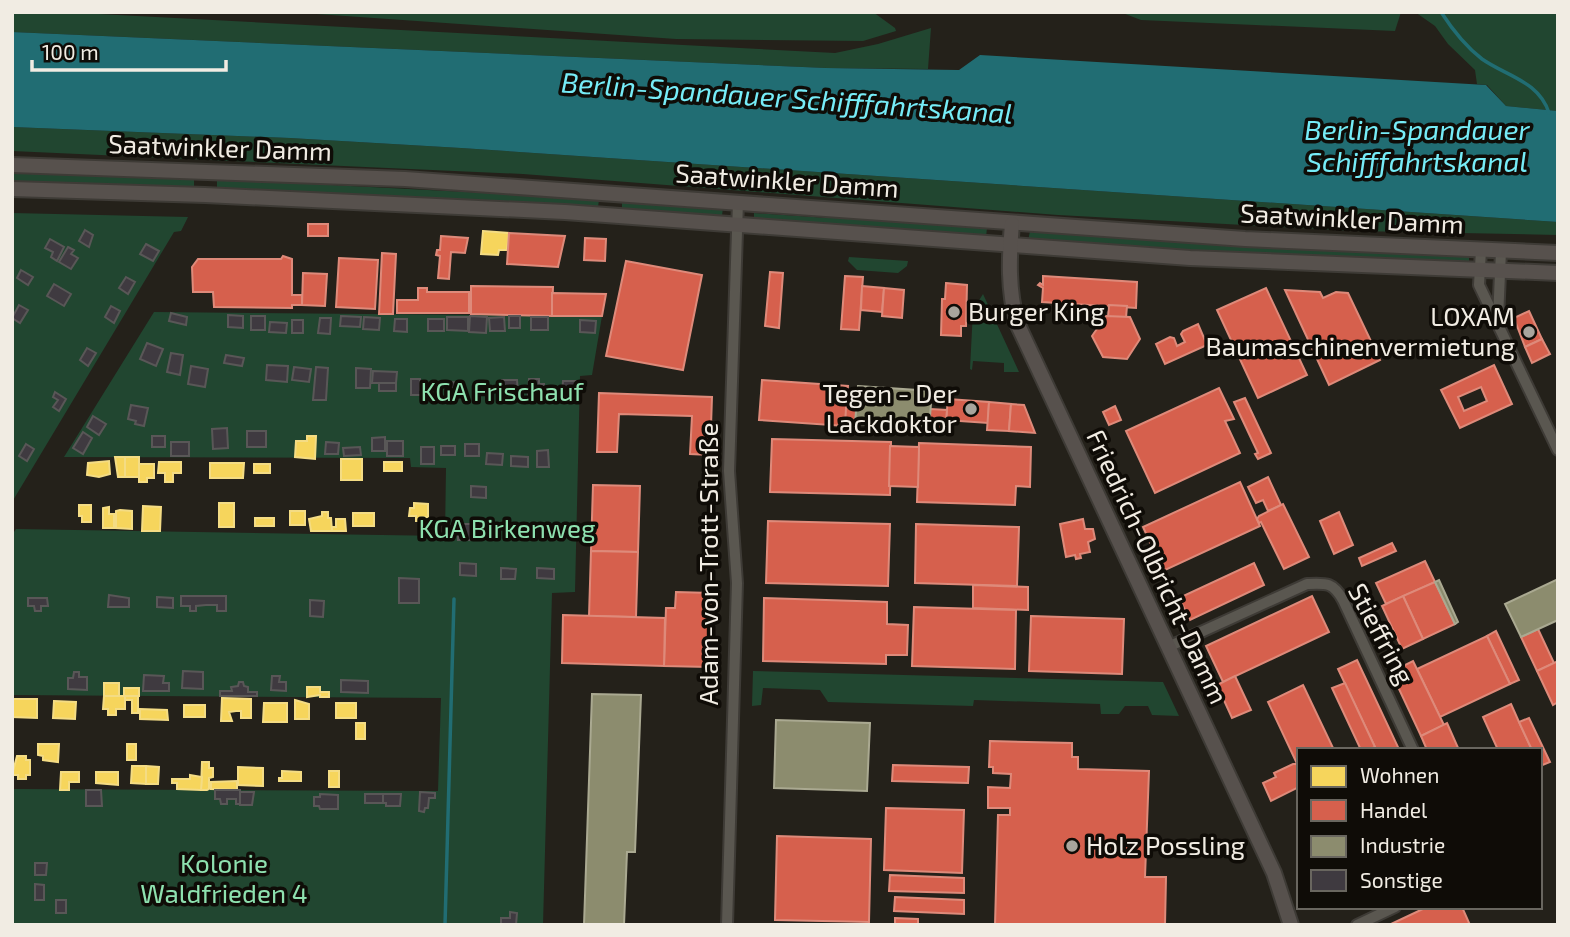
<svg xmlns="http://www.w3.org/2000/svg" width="1570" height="937" font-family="'Exo 2',sans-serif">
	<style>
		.green { fill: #214630 }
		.water { fill: #216d73 }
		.homes { fill: #f6d55c; stroke: #f4dc84; stroke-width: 2 }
		.shops { fill: #d6604d; stroke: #de8a7a; stroke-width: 2; fill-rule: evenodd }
		.industry { fill: #8c8c6e; stroke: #aaa991; stroke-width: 2 }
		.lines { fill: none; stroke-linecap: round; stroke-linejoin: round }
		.stream { stroke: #216d73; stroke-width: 3.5 }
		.building { fill: #3f3a40; stroke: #595757; stroke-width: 2 }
		.street-casing { stroke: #3e3b36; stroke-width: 14 }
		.secondary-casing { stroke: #3e3b36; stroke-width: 18 }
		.street { stroke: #5a5750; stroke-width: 10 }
		.secondary { stroke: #57514d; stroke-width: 14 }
		.poi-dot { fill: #a9a59d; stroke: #0f0c07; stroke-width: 2.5 }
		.labels { text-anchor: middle; stroke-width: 7; stroke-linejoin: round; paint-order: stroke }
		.street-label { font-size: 26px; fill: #f1ece3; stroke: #0f0c07 }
		.poi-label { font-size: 26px; fill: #f1ece3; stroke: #0f0c07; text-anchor: start }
		.park-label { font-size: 26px; fill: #8ee1af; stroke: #0f0c07 }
		.water-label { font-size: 28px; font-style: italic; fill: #76ecf7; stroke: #0f0c07 }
	</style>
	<rect width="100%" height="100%" fill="#24211a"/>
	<g class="green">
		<polygon points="12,12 61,12 835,53 878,44 931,28 928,69 826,68 12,32"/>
		<polygon points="288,12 873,12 895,28 896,31 863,41 676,39"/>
		<polygon points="1120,12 1401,12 1395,31 1141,20"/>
		<polygon points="1415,12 1558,12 1558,111 1506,106 1487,85 1477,84 1475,70 1448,44 1435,26"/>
		<polygon points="12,127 290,138 461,148 1558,222 1558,235 1356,231 1058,215 523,174 12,151"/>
		<polygon points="12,173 194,179 194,187 12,181"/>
		<polygon points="217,179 599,199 598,208 217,188"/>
		<polygon points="622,201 723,207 722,216 622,209"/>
		<polygon points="12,213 188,217 181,231 174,232 12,502"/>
		<polygon points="754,213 828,218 840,216 987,228 986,237 754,219"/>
		<polygon points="1030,231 1469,253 1469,263 1251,256 1028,241"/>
		<polygon points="849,257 908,261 907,266 898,273 857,270 848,261"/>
		<polygon points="983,294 1019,372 1004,372 1004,363 973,361 972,370 970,369 973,310"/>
		<polygon points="154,312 602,316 592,375 580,376 575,592 552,593 543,925 12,925 12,789 438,791 441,698 12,695 12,535 16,529 445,536 446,468 411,467 410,458 64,457"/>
		<polygon points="753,671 1163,682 1179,716 1152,715 1148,706 1125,706 1119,714 1101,714 1100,704 974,700 973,706 828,702 820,690 763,688 761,705 752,706"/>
	</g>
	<polygon class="water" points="12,32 826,68 959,70 980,55 1486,85 1506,106 1558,111 1558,222 461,148 290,138 12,127"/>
	<g class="homes">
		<polygon points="483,231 509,233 507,250 499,250 498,255 481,254"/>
		<polygon points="307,436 316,436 315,459 295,457 296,441 307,441"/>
		<polygon points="115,457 125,457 125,477 118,477"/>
		<rect x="125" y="457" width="14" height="20"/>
		<rect x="341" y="459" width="21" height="21"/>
		<polygon points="109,461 110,474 99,477 87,475 88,463"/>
		<polygon points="159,462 181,462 181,473 173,473 173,482 165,482 165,473 158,473"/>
		<rect x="384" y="462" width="18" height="9"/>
		<polygon points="210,463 244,463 243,478 210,478"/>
		<polygon points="139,464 154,464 154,478 147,478 147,482 139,482"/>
		<rect x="254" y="464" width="16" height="9"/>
		<rect x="219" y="503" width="15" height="24"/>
		<polygon points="414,503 428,504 428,517 421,517 421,521 416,521 416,516 409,516 410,508 414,508"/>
		<polygon points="79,505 91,505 91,522 82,522 82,516 79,516"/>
		<polygon points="143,506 161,507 160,531 142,531"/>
		<polygon points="109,507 109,514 114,514 114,528 103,528 103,508"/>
		<polygon points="120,510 132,511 132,529 116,528 116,511"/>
		<rect x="290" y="511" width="15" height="14"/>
		<polygon points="322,512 328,512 328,518 331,518 332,531 311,531 309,519 322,516"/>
		<rect x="353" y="513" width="21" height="13"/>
		<rect x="255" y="518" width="19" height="8"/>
		<polygon points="336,519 345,519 346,531 332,531 332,527 336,527"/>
		<rect x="104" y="683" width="15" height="13"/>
		<polygon points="307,687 320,687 320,692 329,692 329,697 320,697 320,695 307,697"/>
		<rect x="124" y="688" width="15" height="8"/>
		<polygon points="104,696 125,696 125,709 116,709 116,715 108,715 108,709 103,709"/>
		<polygon points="125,696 138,696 138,713 132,713 132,700 125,700"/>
		<polygon points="222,698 251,699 251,718 241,718 241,711 236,711 229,712 232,721 221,721"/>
		<polygon points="12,699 37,699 37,718 12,717"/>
		<polygon points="295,700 309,704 309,719 295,719"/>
		<polygon points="54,701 76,702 75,719 53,718"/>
		<polygon points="264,703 287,703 287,722 263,722"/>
		<rect x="336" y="703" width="20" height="15"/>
		<rect x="184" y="705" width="21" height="12"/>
		<polygon points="140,709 167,710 168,720 140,719"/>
		<rect x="356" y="723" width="9" height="16"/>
		<polygon points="38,744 59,744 58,762 43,760 43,756 38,755"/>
		<rect x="127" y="744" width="9" height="16"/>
		<polygon points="17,756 26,756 26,760 30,760 30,775 26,775 26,779 18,779 18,775 12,775"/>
		<polygon points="202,762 209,762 209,768 213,768 213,777 209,778 209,789 207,790 201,790"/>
		<polygon points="132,766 146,766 146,784 131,783"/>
		<polygon points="146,766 159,767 158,784 146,784"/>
		<polygon points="238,767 263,768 263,786 238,785"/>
		<polygon points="282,771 301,772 301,781 279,781 279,778 282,778"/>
		<rect x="329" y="771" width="10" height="16"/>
		<polygon points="61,772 79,772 79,782 69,782 69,790 60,790"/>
		<polygon points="96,772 118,772 118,785 96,783"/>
		<polygon points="190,775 202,777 201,790 177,789 177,783 172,783 172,779 190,779"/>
		<polygon points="237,781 237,790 211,789 211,782"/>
	</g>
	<g class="shops">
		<rect x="308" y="224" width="20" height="12"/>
		<polygon points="509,233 565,236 558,267 507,264"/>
		<polygon points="441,236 468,238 465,253 451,252 449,279 438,278 440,256 436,255 437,250 440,250"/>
		<polygon points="585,238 606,239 605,261 584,260"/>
		<polygon points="382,253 396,254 393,314 379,314"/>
		<polygon points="283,256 292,259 292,295 302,295 302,305 292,305 292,308 214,307 213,292 193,292 192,267 198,259 281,259"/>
		<polygon points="339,258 378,260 375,309 336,307"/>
		<polygon points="626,261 702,275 683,370 606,356"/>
		<polygon points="770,272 783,273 779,328 765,326"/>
		<polygon points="303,273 327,274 325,306 302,305"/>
		<polygon points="845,276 863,277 859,330 841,329"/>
		<polygon points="1043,276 1137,282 1136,308 1042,302 1043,288 1038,285 1040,283 1043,285"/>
		<polygon points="946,283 967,285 966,326 961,326 961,336 941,335 942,299 945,299"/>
		<polygon points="471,286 553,287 552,316 471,314"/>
		<polygon points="862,286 884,288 882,312 861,310"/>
		<polygon points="418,288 427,288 427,292 469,292 469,313 397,313 397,300 418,300"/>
		<polygon points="884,288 904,290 902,318 882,316"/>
		<polygon points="1266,288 1307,375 1258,398 1217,310"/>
		<polygon points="1285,290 1320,292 1323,298 1336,292 1348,293 1380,360 1329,385"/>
		<polygon points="552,293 606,294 602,316 552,316"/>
		<polygon points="1109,305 1127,306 1126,318 1108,317"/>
		<polygon points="1529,311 1542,339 1525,347 1514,318"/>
		<polygon points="1106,316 1130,317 1140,339 1127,359 1103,357 1092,336"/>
		<polygon points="1198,324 1207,345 1165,364 1156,344 1170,337 1174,338 1177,346 1185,342 1181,334 1183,331"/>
		<polygon points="1542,339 1550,354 1532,363 1525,347"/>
		<path d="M 1494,365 L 1512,404 L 1460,428 L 1441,390 ZM 1481,387 L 1487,401 L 1464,411 L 1458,397 Z"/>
		<polygon points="762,380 848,386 845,426 759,420"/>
		<polygon points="1219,388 1234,419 1225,421 1240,453 1155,493 1126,431"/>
		<polygon points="599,393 712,397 710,455 690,454 692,416 619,414 617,452 597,452"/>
		<polygon points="1245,398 1271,453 1258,459 1255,454 1258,453 1234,402"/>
		<polygon points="948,399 989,402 988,423 946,420"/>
		<polygon points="989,402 1011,404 1009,431 987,430"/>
		<polygon points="1011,404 1024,405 1035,433 1009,431"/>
		<polygon points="1115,406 1121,420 1109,425 1103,412"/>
		<polygon points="846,408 857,408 855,427 845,426"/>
		<polygon points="930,409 947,410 945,430 929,429"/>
		<polygon points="772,439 891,442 890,495 770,492"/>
		<polygon points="919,443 1031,447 1030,487 1016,486 1015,505 917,502"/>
		<polygon points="890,446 919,447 918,487 889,486"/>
		<polygon points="1268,477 1281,505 1268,511 1263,500 1256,503 1248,487"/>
		<polygon points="1240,482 1260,526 1163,571 1143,527"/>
		<polygon points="593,485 640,486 638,552 591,551"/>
		<polygon points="1283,504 1309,557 1284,569 1261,522 1259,523 1257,519 1259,516"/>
		<polygon points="1339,512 1353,545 1334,554 1320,521"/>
		<polygon points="1083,519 1085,529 1093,529 1095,539 1088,542 1090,552 1080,554 1081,558 1076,559 1075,555 1066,557 1060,524"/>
		<polygon points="768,521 890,524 888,586 766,583"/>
		<polygon points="916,524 1019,527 1017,586 915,583"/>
		<polygon points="1392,543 1396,551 1362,566 1359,558"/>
		<polygon points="591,551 638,552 636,617 589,616"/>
		<polygon points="1425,561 1435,582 1386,604 1376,583"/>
		<polygon points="1254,563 1264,585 1190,620 1179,598"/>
		<polygon points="1435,582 1455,624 1423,639 1403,596"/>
		<polygon points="973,585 1028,587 1028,610 973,608"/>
		<polygon points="676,592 711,593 709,667 664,666 666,608 675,608"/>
		<polygon points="1312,596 1329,632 1223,682 1206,646"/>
		<polygon points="1403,596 1423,639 1402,649 1382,606"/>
		<polygon points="764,598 887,602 887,624 908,625 907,655 886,655 886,664 763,661"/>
		<polygon points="914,607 1016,610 1015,669 912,666"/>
		<polygon points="563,615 665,618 664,666 562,663"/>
		<polygon points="1031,616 1124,619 1122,674 1029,671"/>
		<polygon points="1538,629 1554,663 1537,671 1521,637"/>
		<polygon points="1496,631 1519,680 1510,684 1487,636"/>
		<polygon points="1487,636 1510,684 1440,717 1417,669"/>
		<polygon points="1357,660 1398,747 1399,750 1376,750 1375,747 1338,669"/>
		<polygon points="1413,661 1444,725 1421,736 1391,672"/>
		<polygon points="1558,661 1558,702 1553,705 1537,671"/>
		<polygon points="1235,676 1251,710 1232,718 1217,685"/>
		<polygon points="1345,683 1375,747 1368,750 1361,750 1332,688"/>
		<polygon points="1303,685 1334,750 1299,750 1299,768 1268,702"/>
		<polygon points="1511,704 1519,722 1532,750 1498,750 1483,717"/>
		<polygon points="1529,718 1550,762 1540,766 1540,750 1532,750 1519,722"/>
		<polygon points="1447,723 1459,750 1427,750 1421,736"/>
		<polygon points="990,741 1072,743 1072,757 1078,757 1078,769 1149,771 1145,877 1166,877 1165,925 995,925 998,815 1010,815 1010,808 988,808 988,787 1010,788 1011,774 993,773 993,767 989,767"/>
		<polygon points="1293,764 1296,764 1299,768 1299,787 1271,801 1263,783 1276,777 1274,773"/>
		<polygon points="893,765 969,767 968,783 892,781"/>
		<polygon points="886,808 964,810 962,873 884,870"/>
		<polygon points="777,836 871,839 869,922 775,920"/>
		<polygon points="890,875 964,878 964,893 889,891"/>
		<polygon points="895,897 964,900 964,914 894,911"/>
		<polygon points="1427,907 1462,907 1470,925 1389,925"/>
		<polygon points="895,918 918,919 918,925 895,925"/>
	</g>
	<g class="industry">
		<polygon points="858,386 932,391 929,429 855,424"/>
		<polygon points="1558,579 1558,620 1521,637 1505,604"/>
		<polygon points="1439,580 1458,622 1455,624 1435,582"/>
		<polygon points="592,694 641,695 635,852 627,852 624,925 584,925"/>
		<polygon points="776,720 870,723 867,791 774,788"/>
	</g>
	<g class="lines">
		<g class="stream">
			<path d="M 1441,12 C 1452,29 1465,46 1482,59 C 1506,76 1539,81 1549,113"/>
			<polyline points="445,925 454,599"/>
		</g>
	</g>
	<g class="building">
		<polygon points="85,230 93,235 89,247 79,241"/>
		<polygon points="50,239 64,247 57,261 51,257 53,252 45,248"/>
		<polygon points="146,244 159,251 153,261 140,254"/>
		<polygon points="68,247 74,250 71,254 78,258 71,269 59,262"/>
		<polygon points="21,270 33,277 28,285 17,278"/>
		<polygon points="126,277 135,282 128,294 119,288"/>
		<polygon points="54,284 71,294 64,306 47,296"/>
		<polygon points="19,305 28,310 20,323 12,318"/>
		<polygon points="111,306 120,311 114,323 105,317"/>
		<polygon points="171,313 187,317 186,325 169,321"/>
		<polygon points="228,315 243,316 243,328 228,327"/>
		<rect x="251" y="316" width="14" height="14"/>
		<polygon points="341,316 361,317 360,327 340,326"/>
		<polygon points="470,316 487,317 486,333 469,332"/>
		<rect x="509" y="316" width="11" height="12"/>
		<polygon points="364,317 380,318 379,330 363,329"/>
		<polygon points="447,317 468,317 468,331 447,330"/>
		<polygon points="504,317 505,331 490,331 489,318"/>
		<rect x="531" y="317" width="17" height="13"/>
		<polygon points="320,318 331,318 330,334 318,333"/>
		<polygon points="395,319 407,319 407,332 394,331"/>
		<rect x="428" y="319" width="16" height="12"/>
		<rect x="292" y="320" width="11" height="13"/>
		<polygon points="580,320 596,321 595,333 580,332"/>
		<polygon points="270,322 287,323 286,333 269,332"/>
		<polygon points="147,343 163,349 156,366 140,359"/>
		<polygon points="87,348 96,353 88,366 80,360"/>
		<polygon points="171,353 183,355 180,375 167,372"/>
		<polygon points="226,355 244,358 242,366 224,363"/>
		<polygon points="267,365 288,366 287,382 266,380"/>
		<polygon points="191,366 208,369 205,387 188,384"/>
		<polygon points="294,367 311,369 309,382 292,380"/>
		<polygon points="316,367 328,368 326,400 313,400"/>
		<polygon points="356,368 371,369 370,388 356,388"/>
		<polygon points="373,371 397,372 396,383 372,383"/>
		<polygon points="411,379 420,379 420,390 424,390 424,395 411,395"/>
		<polygon points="529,379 539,379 539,384 544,384 543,395 528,395"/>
		<polygon points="502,380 517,380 518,393 503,394"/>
		<polygon points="563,381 576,381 575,393 562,393"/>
		<polygon points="451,382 462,383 461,397 450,397"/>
		<rect x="379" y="383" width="17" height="8"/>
		<polygon points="55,392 66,399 59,411 53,407 58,400 53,397"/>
		<polygon points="131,405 148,408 144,426 135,424 136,421 128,419"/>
		<polygon points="93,416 106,424 99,435 87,427"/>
		<polygon points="227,428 228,448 213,449 212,429"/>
		<rect x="247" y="431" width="19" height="16"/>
		<polygon points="83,432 92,438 83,454 73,448"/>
		<rect x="152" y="436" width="13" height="11"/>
		<polygon points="385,437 385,451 372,451 372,438"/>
		<rect x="387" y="441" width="16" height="15"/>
		<rect x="171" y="442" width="18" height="14"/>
		<polygon points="326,442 339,443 338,454 325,454"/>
		<polygon points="26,444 34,449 27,461 19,456"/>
		<rect x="465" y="444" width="14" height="12"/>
		<rect x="441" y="446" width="14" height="9"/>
		<polygon points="360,447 361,455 344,456 343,448"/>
		<rect x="421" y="447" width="13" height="17"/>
		<polygon points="548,450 549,467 537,467 537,451"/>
		<polygon points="487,453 503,454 502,465 486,464"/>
		<polygon points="511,456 528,457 528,467 511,466"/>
		<polygon points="471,486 486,487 486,498 471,497"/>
		<rect x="458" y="524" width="20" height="16"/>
		<polygon points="460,563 476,564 476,576 460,575"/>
		<polygon points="501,568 516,569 515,579 501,579"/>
		<polygon points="537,568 554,569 554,579 537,578"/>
		<polygon points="399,578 419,579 419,603 399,603"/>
		<polygon points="109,595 129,598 129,607 108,607"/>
		<polygon points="181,596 226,596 226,611 217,611 217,605 206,605 196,606 196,611 190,611 190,606 181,606"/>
		<polygon points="157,597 173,598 173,608 157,607"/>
		<polygon points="28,598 47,598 48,606 41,606 41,611 35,611 34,606 28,606"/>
		<polygon points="310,600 324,601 323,617 310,616"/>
		<polygon points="183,671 203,672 203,689 182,688"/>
		<polygon points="74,672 79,672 79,677 87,677 87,690 68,689 68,678 73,678"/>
		<polygon points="144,675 164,676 163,683 169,683 169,691 143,691"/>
		<polygon points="272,676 280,676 279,682 286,682 286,691 271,690"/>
		<polygon points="341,680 368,681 368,693 341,692"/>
		<polygon points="239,682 243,682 244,686 248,687 248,692 257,692 257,696 220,696 220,691 232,691 231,687 238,686"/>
		<polygon points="86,790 101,790 102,806 86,806"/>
		<polygon points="215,790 240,790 240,804 236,804 236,799 227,799 227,804 221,804 220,799 215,799"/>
		<polygon points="240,792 254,792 252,805 240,805"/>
		<polygon points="420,792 435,793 435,798 429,798 428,808 425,808 424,812 419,811"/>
		<polygon points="320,794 338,795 338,809 320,809 319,806 314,806 314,797 320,797"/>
		<rect x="365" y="794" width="18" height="9"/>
		<polygon points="383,794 401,794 400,806 386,806 386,803 383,803"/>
		<polygon points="35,863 47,863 46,875 35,875"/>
		<polygon points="35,884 44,885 44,900 35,900"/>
		<rect x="56" y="900" width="10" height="13"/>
		<polygon points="510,912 517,913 516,925 501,925 501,918 510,918"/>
	</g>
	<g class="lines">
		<defs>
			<g id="street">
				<polyline points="1481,250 1479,285 1558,450"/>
				<polyline points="1498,319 1501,251"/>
				<path d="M 1168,647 L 1307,584 C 1326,583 1333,582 1343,600 L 1413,750"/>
				<polyline points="727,925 737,583 729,471 738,202"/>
				<polyline points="1357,925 1395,907"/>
			</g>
			<g id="secondary">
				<polyline points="12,165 405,179 1245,239 1558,253"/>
				<polyline points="12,189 205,195 565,212 1190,258 1558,273"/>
				<path d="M 1012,224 C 1009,259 1008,289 1017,323 L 1274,873 L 1291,925"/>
			</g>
		</defs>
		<use href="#street" class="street-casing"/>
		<use href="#secondary" class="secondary-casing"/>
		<use href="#street" class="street"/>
		<use href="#secondary" class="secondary"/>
	</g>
	<g class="poi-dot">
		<circle cx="954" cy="312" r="7"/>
		<circle cx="1529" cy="332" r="7"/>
		<circle cx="971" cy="409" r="7"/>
		<circle cx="1072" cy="846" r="7"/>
	</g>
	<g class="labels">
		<g class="street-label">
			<text transform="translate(220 148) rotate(2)" y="9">Saatwinkler Damm</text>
			<text transform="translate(787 181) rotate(4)" y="9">Saatwinkler Damm</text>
			<text transform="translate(1352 219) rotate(3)" y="9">Saatwinkler Damm</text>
			<text transform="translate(709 564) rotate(-90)" y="9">Adam-von-Trott-Straße</text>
			<text transform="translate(1157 567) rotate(65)" y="9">Friedrich-Olbricht-Damm</text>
			<text transform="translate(1381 634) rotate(62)" y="9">Stieffring</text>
		</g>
		<g class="poi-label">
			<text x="968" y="321">Burger King</text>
			<text x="1515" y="326" text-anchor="end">LOXAM<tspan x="1515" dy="30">Baumaschinenvermietung</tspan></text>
			<text x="957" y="403" text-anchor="end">Tegen - Der<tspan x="957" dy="30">Lackdoktor</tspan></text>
			<text x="1086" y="855">Holz Possling</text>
		</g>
		<g class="park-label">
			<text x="502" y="401">KGA Frischauf</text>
			<text x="507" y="538">KGA Birkenweg</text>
			<text x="224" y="873">Kolonie<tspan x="224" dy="30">Waldfrieden 4</tspan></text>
		</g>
		<g class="water-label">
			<text transform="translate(787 98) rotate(4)" y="10">Berlin-Spandauer Schifffahrtskanal</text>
			<text x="1417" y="140">Berlin-Spandauer<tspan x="1417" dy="32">Schifffahrtskanal</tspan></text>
		</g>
	</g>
	<rect width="1570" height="937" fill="none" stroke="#f1ece3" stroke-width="28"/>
	<rect x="1297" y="748" width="245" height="161" fill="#0f0c07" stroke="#69665f" stroke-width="2"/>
	<rect x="1311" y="766" width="35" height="21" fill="#f6d55c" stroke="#69665f" stroke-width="2"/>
	<text x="1360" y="783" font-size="21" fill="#f1ece3">Wohnen</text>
	<rect x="1311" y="800" width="35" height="21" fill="#d6604d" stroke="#69665f" stroke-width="2"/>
	<text x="1360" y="818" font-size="21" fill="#f1ece3">Handel</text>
	<rect x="1311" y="836" width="35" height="21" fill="#8c8c6e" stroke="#69665f" stroke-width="2"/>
	<text x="1360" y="853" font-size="21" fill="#f1ece3">Industrie</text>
	<rect x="1311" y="870" width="35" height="21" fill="#3f3a40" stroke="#69665f" stroke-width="2"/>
	<text x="1360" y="888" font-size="21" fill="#f1ece3">Sonstige</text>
	<path d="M32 60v10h194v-10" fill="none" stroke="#f1ece3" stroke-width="3.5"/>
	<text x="42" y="60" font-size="21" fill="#f1ece3" stroke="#0f0c07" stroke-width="5" paint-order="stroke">100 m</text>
</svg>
